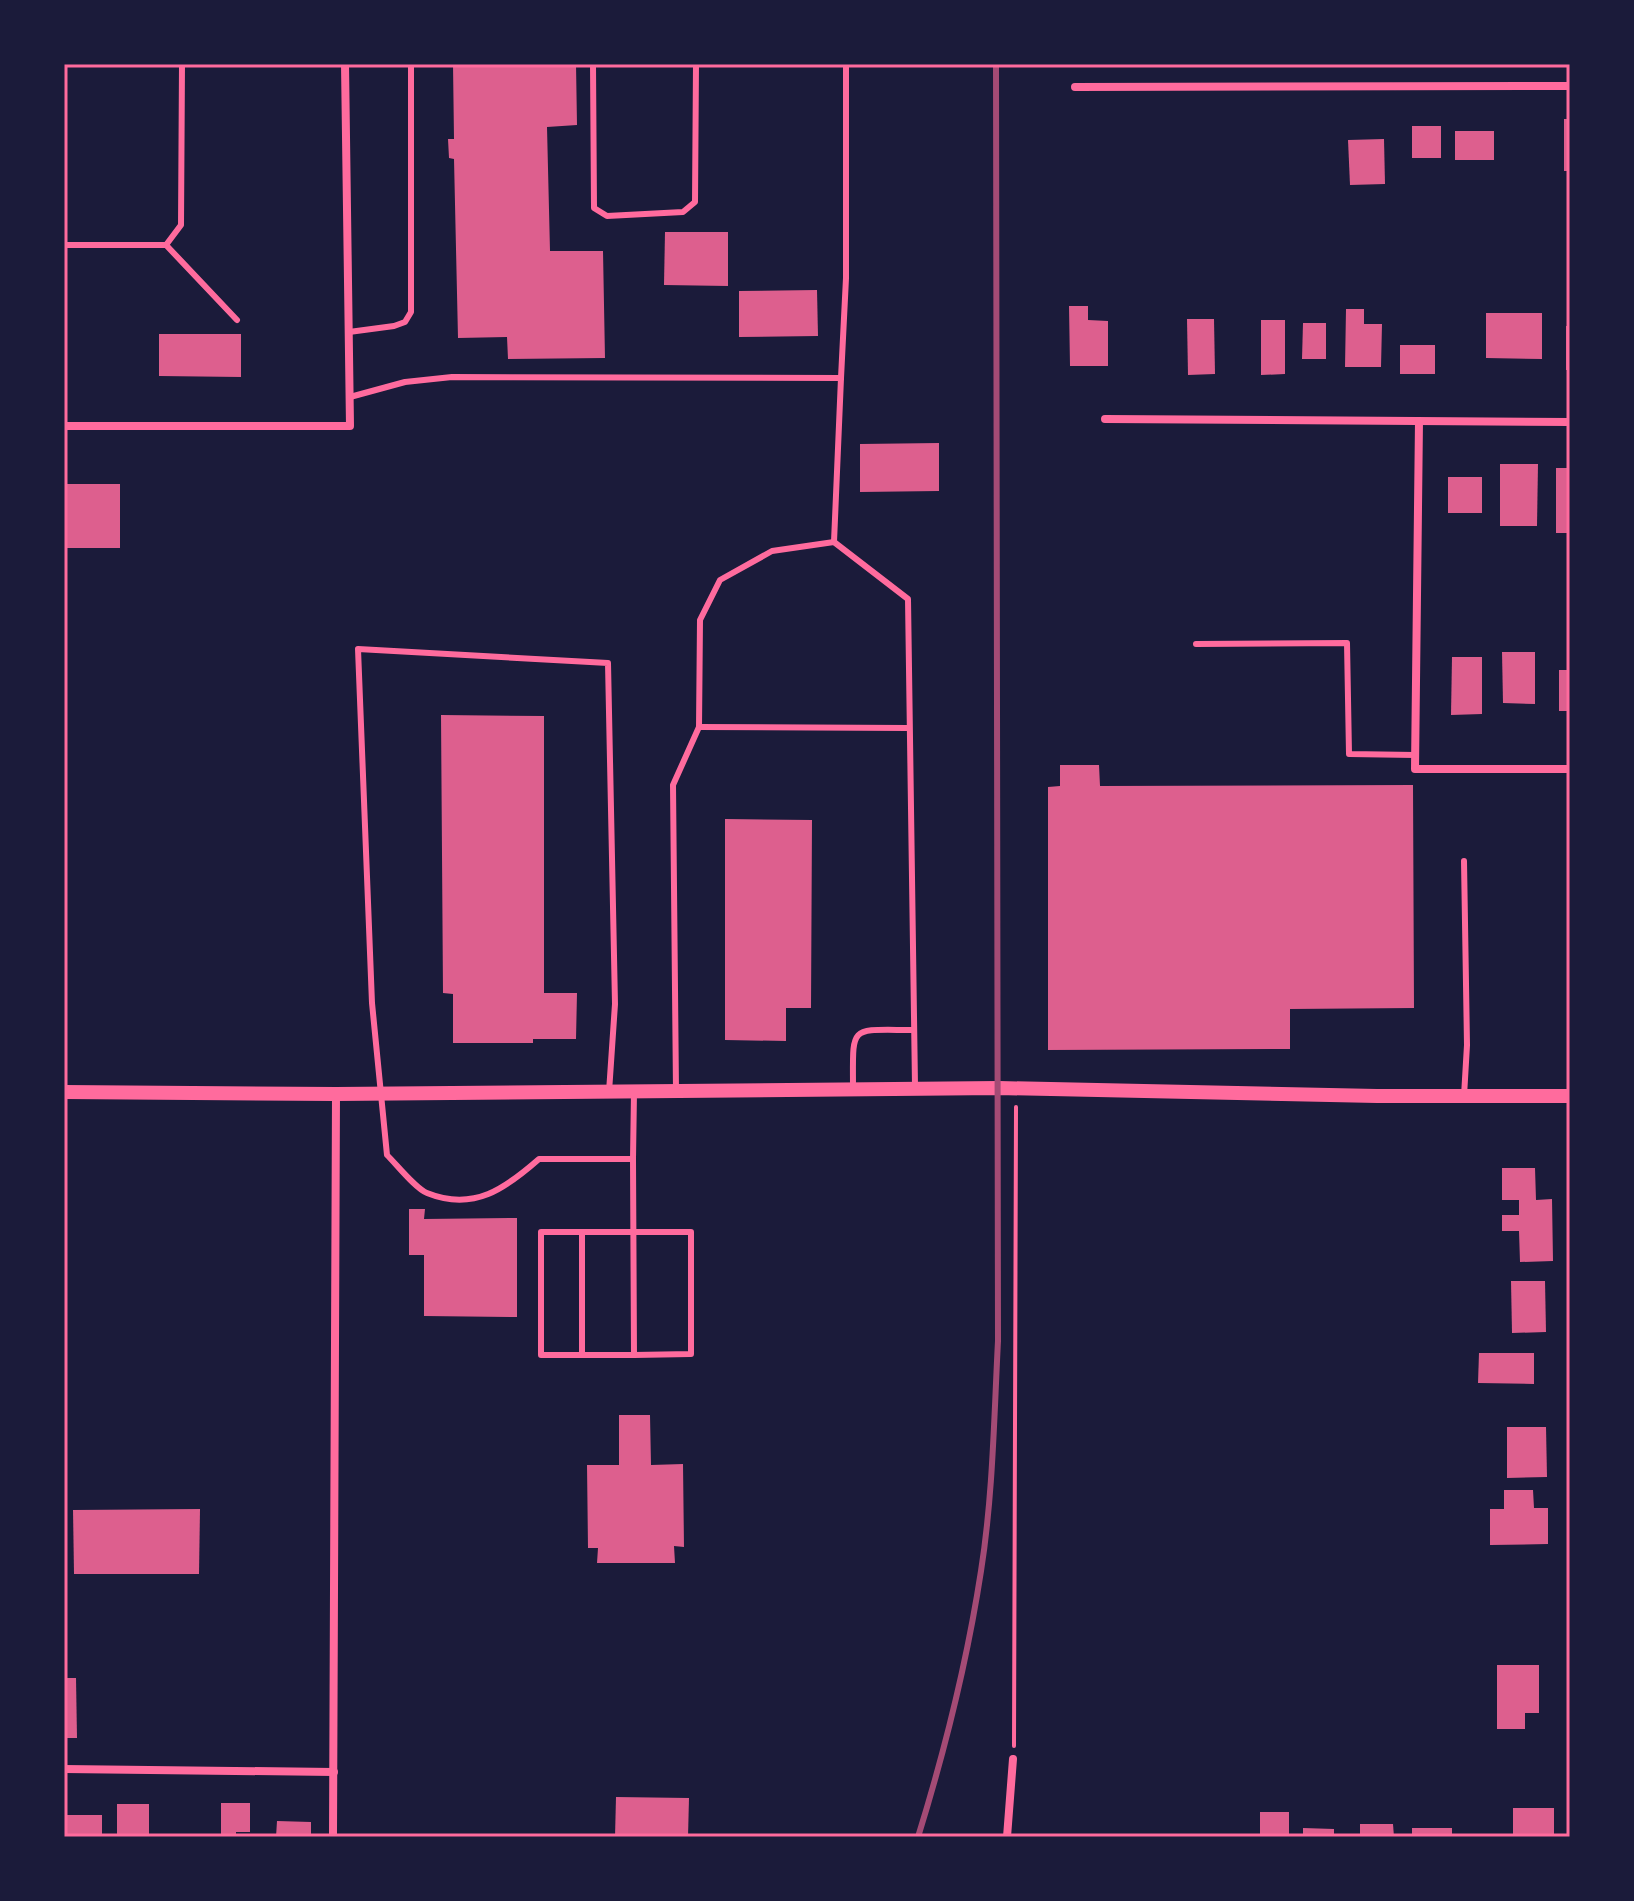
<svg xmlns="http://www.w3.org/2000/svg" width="1634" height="1901" font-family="Rubik,sans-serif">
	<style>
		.building { fill: #dd5f8e }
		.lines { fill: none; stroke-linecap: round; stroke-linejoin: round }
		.path { stroke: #ff6b9d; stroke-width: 4 }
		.service { stroke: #ff6b9d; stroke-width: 6 }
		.minor { stroke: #ff6b9d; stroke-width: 8 }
		.tertiary { stroke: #ff6b9d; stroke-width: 14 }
		.rail { stroke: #a44b75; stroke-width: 6 }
		.neatline { fill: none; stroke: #ff6b9d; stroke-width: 3 }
	</style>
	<rect width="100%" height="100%" fill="#1b1b3a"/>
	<g class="building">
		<polygon points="453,64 576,64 577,125 547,127 550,251 603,251 605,358 508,359 507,337 458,338 454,159 449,158 448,139 454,139"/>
		<rect x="1564" y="119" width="6" height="52"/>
		<rect x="1412" y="126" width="29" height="32"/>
		<rect x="1455" y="131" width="39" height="29"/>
		<polygon points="1384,139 1385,184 1350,185 1348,140"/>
		<polygon points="665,232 728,232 728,286 664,285"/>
		<polygon points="817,290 818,336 739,337 739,291"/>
		<polygon points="1069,306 1088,306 1088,320 1108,321 1108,366 1070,366"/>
		<polygon points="1346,309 1364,309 1364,324 1382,324 1381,367 1345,367"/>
		<polygon points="1486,313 1542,313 1542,359 1486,358"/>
		<polygon points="1187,319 1214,319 1215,374 1188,375"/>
		<polygon points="1261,320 1285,320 1285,374 1261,375"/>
		<polygon points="1303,323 1326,323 1326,359 1302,359"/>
		<rect x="1566" y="326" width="4" height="44"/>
		<polygon points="159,334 241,334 241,377 159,376"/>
		<rect x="1400" y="345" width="35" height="29"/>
		<polygon points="939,443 939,491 860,492 860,444"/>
		<polygon points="1500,464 1538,464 1537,526 1500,526"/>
		<rect x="1556" y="468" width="14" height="65"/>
		<rect x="1448" y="477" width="34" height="36"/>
		<rect x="64" y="484" width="56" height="64"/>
		<polygon points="1502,652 1535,652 1535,704 1503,703"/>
		<polygon points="1452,657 1482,657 1482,714 1451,715"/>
		<rect x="1559" y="670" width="11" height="41"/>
		<polygon points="441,715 544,716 544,993 577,993 576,1039 533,1039 533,1043 453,1043 453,994 443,993"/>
		<polygon points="1060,765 1099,765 1100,786 1413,785 1414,1008 1290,1009 1290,1049 1048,1050 1048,787 1060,786"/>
		<polygon points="725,819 812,820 811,1008 786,1008 786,1041 725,1040"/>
		<polygon points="1502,1168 1535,1168 1536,1200 1552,1199 1553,1261 1520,1262 1519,1231 1502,1231 1502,1215 1519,1215 1519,1200 1502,1200"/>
		<polygon points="409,1209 425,1209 424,1219 517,1218 517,1317 424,1316 424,1255 409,1255"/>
		<polygon points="1511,1281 1545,1281 1546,1332 1512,1333"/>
		<polygon points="1479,1353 1534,1353 1534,1384 1478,1383"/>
		<polygon points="619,1415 650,1415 651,1465 683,1464 684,1547 674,1546 675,1563 597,1563 598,1548 588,1548 587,1465 619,1465"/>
		<polygon points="1507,1427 1546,1427 1547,1477 1507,1478"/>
		<polygon points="1504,1490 1533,1490 1534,1508 1548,1508 1548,1544 1490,1545 1490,1509 1504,1509"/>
		<polygon points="200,1509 199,1574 74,1574 73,1510"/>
		<polygon points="1497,1665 1539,1665 1539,1713 1525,1713 1525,1729 1497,1729"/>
		<polygon points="64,1678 76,1678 77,1738 64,1738"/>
		<polygon points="616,1797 689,1798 688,1837 615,1837"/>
		<polygon points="221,1803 250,1803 250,1832 236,1832 236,1837 221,1837"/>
		<rect x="117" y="1804" width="32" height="31"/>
		<rect x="1513" y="1808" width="41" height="29"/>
		<rect x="1260" y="1812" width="29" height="25"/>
		<rect x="64" y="1815" width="38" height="22"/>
		<polygon points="277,1821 311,1822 311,1837 276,1837"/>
		<polygon points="1360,1824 1393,1824 1394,1837 1360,1837"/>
		<polygon points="1303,1828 1334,1829 1334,1837 1303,1837"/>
		<rect x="1412" y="1828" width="40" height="9"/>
	</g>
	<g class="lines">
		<polyline class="path" points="1014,1746 1016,1107"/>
		<g class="service">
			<polyline points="593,64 594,208 607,216 683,212 695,202 696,64"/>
			<polyline points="64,245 166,245 181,225 182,64"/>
			<polyline points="166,245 237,320"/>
			<polyline points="349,332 394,326 405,322 411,312 411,64"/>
			<polyline points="841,378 834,542 908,599 915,1086"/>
			<polyline points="350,397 405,382 452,377 841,378 846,278 846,64"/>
			<polyline points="1196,644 1347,643 1349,754 1415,755"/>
			<polyline points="699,727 908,728"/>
			<polyline points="1464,861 1467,1045 1464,1096"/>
			<path d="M 853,1089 C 853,1023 848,1030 914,1030"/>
			<polyline points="676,1091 673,785 699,727 700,620 720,580 772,551 834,542"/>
			<path d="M 609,1092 L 615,1004 L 608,663 L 358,649 L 372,1003 L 387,1155 C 397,1165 416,1189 427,1193 C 474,1212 506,1188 539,1159 L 633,1159 L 634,1092"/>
			<polyline points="633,1159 634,1355 691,1354 691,1232 541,1232 541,1355 634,1355"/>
			<polyline points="582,1232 582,1355"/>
		</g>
		<g class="minor">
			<polyline points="1075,87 1570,86"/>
			<polyline points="1105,419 1570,422"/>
			<polyline points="1419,421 1415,769 1570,769"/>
			<polyline points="64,426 350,426 345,64"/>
			<polyline points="64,1769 334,1772"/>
			<polyline points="333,1837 336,1094"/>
			<polyline points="1007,1837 1013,1759"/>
		</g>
		<polyline class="tertiary" points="64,1092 336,1094 999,1088 1377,1096 1570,1096"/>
		<path class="rail" d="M 918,1837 C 945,1750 967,1662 981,1571 C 993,1495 994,1417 998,1341 L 996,64"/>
	</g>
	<rect width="1634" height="1901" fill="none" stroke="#1b1b3a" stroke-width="132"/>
	<rect x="66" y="66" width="1502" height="1769" class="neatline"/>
</svg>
